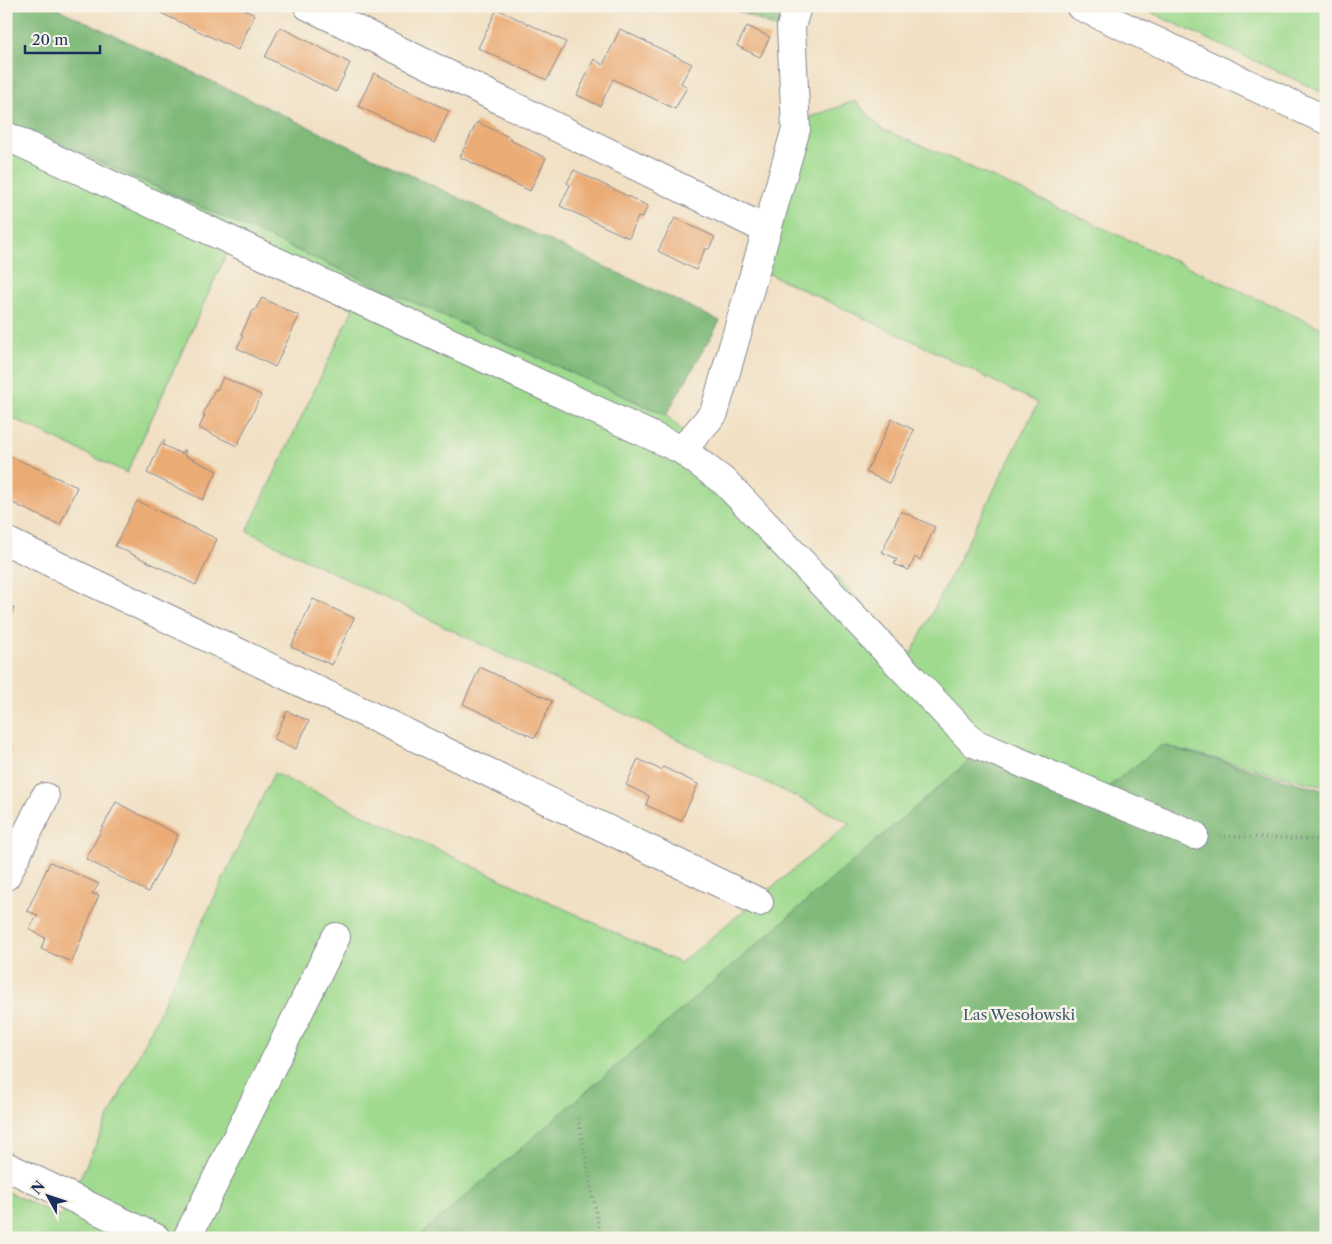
<svg xmlns="http://www.w3.org/2000/svg" width="1332" height="1244" font-family="'Libre Caslon Text',serif">
	<style>
		.green { fill: #9fda8e; stroke: #5d8476 }
		.forest { fill: #7fba79; stroke: #4d746c }
		.building { fill: #ebab75 }
		.lines { fill: none; stroke-linecap: round; stroke-linejoin: round }
		.minor-casing { stroke: #868890; stroke-width: 30 }
		.path { stroke: #868890; stroke-width: 3; stroke-dasharray: 1 4; stroke-linecap: butt }
		.minor { stroke: #fff; stroke-width: 28 }
		.labels { text-anchor: middle; stroke-width: 5; stroke-linejoin: round; paint-order: stroke }
		.park-label { font-size: 15px; fill: #3c5a6a; stroke: #f7f3e8 }
	</style>
	<rect width="100%" height="100%" fill="#f7f3e8"/>
	<filter id="ink" filterUnits="userSpaceOnUse"><feTurbulence type="fractalNoise" baseFrequency=".02" numOctaves="2"/><feDisplacementMap in="SourceGraphic" scale="10" xChannelSelector="R" yChannelSelector="G"/><feConvolveMatrix kernelMatrix="1 2 1 2 8 2 1 2 1" color-interpolation-filters="sRGB"/></filter>
	<filter id="wash" filterUnits="userSpaceOnUse"><feTurbulence type="fractalNoise" baseFrequency=".0096" numOctaves="4" result="noise"/><feDisplacementMap in="SourceGraphic" scale="20" xChannelSelector="R" yChannelSelector="G"/><feGaussianBlur stdDeviation="1.12" result="paint"/><feColorMatrix in="noise" values="0 0 0 0 0 0 0 0 0 0 0 0 0 0 0 0 0 1.4 0 .05"/><feComposite in="paint" operator="in"/></filter>
	<g filter="url(#wash)">
		<rect width="100%" height="100%" fill="#f1e0c3"/>
		<g class="green">
			<polygon points="1137,6 1326,6 1326,94"/>
			<polygon points="855,101 882,129 937,152 1326,330 1326,787 1162,745 1093,820 422,1238 6,1238 6,1191 61,1217 274,773 680,963 850,823 247,531 353,309 228,250 127,473 6,415 6,120 666,415 818,558 911,654 1038,403 917,343 763,271 810,117"/>
		</g>
		<g class="forest">
			<polygon points="6,6 52,6 720,321 666,415 6,120"/>
			<polygon points="727,6 786,6 782,31"/>
			<polygon points="1162,745 1326,791 1326,1238 417,1238 978,753 1089,802"/>
		</g>
		<g id="blocks">
			<g class="building">
				<polygon points="165,6 238,6 255,15 238,50 161,13"/>
				<polygon points="497,9 566,42 547,80 478,48"/>
				<polygon points="747,26 770,37 760,57 737,46"/>
				<polygon points="280,27 350,63 336,92 265,57"/>
				<polygon points="620,29 692,64 681,83 687,87 675,109 613,79 600,106 577,95 594,59 603,65"/>
				<polygon points="374,73 449,111 434,143 358,106"/>
				<polygon points="477,122 511,138 510,140 546,158 530,191 460,157"/>
				<polygon points="574,170 648,206 642,218 638,217 629,238 560,206 570,185 567,183"/>
				<polygon points="675,218 715,237 709,249 705,249 696,270 658,251"/>
				<polygon points="262,298 299,316 275,367 237,348 243,336 241,335 252,312 254,310 255,310"/>
				<polygon points="223,377 261,395 237,446 199,428 205,415 203,414 215,389 217,390"/>
				<polygon points="892,419 914,430 889,483 866,472"/>
				<polygon points="163,440 165,441 163,445 182,454 183,450 186,451 184,455 217,471 203,500 147,473"/>
				<polygon points="6,454 77,487 60,525 6,500"/>
				<polygon points="137,501 217,539 196,585 115,546"/>
				<polygon points="901,511 935,527 920,560 915,557 909,570 894,564 897,559 882,552"/>
				<polygon points="313,599 354,618 332,665 291,647"/>
				<polygon points="6,604 14,608 6,624"/>
				<polygon points="480,667 552,701 535,738 463,704"/>
				<polygon points="287,711 309,721 296,749 274,739"/>
				<polygon points="6,745 12,748 6,760"/>
				<polygon points="638,759 661,770 663,767 698,784 681,821 646,805 649,796 626,785"/>
				<polygon points="116,802 178,835 148,892 86,859"/>
				<polygon points="50,862 99,884 92,894 99,895 72,962 41,949 45,938 29,929 38,915 27,911"/>
			</g>
		</g>
	</g>
	<g filter="url(#ink)">
		<use href="#blocks" fill-opacity="0" stroke="#868890" stroke-width="1"/>
		<g class="lines">
			<defs>
				<g id="minor">
					<polyline points="308,6 767,230"/>
					<polyline points="1080,6 1326,120"/>
					<polyline points="6,136 682,450 726,483 974,743 1194,835"/>
					<polyline points="682,450 714,413 796,129 791,27 797,6"/>
					<polyline points="6,541 759,902"/>
					<polyline points="6,876 45,797"/>
					<polyline points="6,1166 156,1238"/>
					<polyline points="187,1238 336,937"/>
				</g>
			</defs>
			<use href="#minor" class="minor-casing"/>
			<g class="path">
				<polyline points="1220,836 1326,840"/>
				<polyline points="578,1118 601,1238"/>
			</g>
			<use href="#minor" class="minor"/>
		</g>
	</g>
	<g class="labels">
		<g class="park-label">
			<text x="1019" y="1020">Las Wesołowski</text>
		</g>
	</g>
	<rect width="1332" height="1244" fill="none" stroke="#f7f3e8" stroke-width="25"/>
	<g transform="translate(48 1196) rotate(310)" stroke="#f7f3e8" stroke-width="4" paint-order="stroke">
	<path d="M0-4L9 19L0 12L-9 19Z" fill="#1b2f5e"/>
	<text y="-8" font-size="14" font-weight="bold" text-anchor="middle" fill="#1b2f5e">N</text>
	</g>
	<path d="M25 45v8h75v-8" fill="none" stroke="#1b2f5e" stroke-width="2.5"/>
	<text x="32" y="45" font-size="15" fill="#1b2f5e" stroke="#f7f3e8" stroke-width="4" paint-order="stroke">20 m</text>
</svg>
